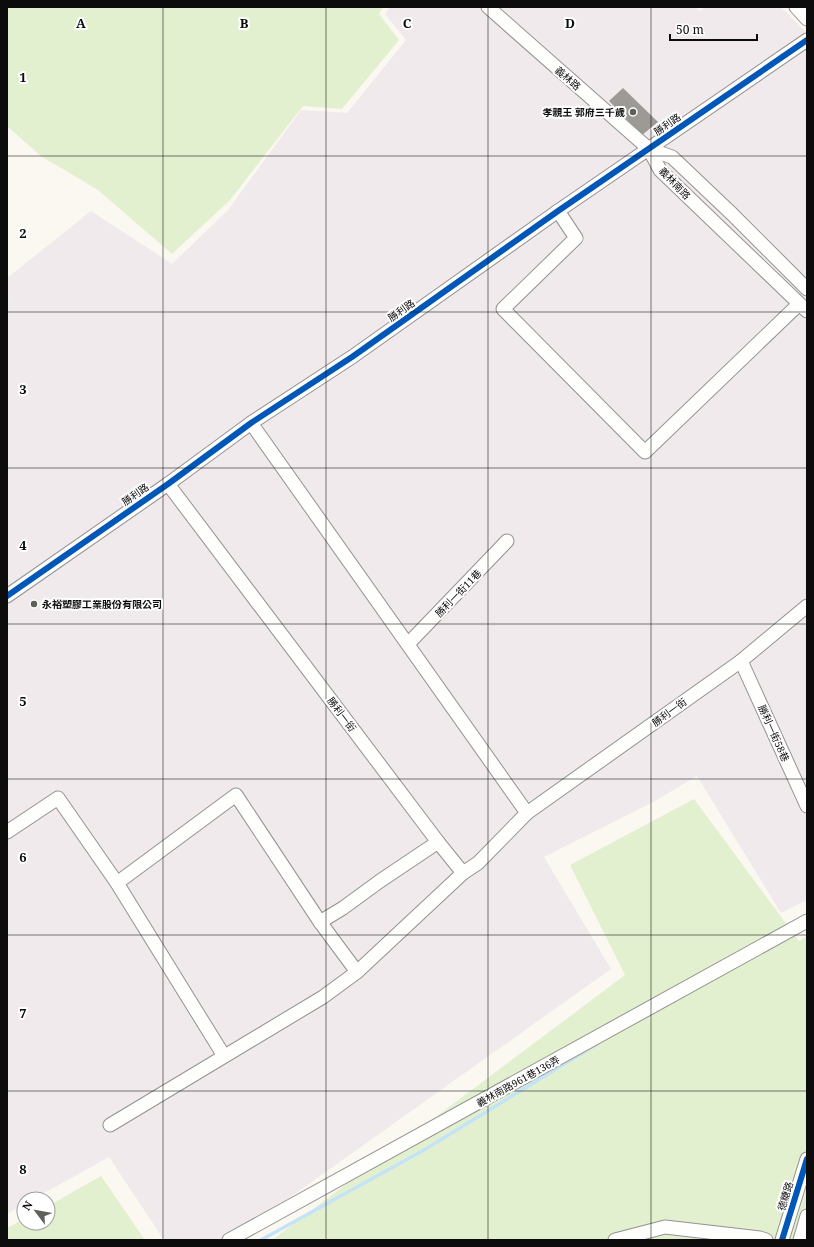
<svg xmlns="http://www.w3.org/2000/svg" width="814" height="1247" font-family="'Noto Serif','Noto Sans TC',serif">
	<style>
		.industrial { fill: #f1eaed }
		.green { fill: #e2f0cf }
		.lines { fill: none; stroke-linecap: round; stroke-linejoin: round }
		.stream { stroke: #c5e3f6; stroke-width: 3.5 }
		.building { fill: #9d9a96 }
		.minor-casing { stroke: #93928f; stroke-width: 15 }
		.minor { stroke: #fefefd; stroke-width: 13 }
		.cycleway-casing { stroke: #fff; stroke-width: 8 }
		.cycleway { stroke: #0057b8; stroke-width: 6 }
		.grid { fill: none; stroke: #0c0c0c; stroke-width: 1; stroke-opacity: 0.55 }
		.poi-dot { fill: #5f5f5c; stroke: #fff; stroke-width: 1.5 }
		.labels { text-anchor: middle; stroke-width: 4; stroke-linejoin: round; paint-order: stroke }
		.street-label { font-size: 10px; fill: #0c0c0c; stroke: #fff }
		.poi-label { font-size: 10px; font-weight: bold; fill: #0c0c0c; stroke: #fff; text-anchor: end }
		.grid-label { font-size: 13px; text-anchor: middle; font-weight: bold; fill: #0c0c0c; stroke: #fff; stroke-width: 4; stroke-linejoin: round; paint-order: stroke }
	</style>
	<rect width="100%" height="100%" fill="#faf8f0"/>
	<polygon class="industrial" points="390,7 695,7 700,11 705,7 781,7 807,33 807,260 806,262 807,263 807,900 781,913 697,776 655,801 544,857 611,969 230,1240 164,1240 109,1157 33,1199 24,1199 24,1204 7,1214 7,298 12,302 7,297 7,278 91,211 172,264 228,210 301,110 347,113 406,40 385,14"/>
	<g class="green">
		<polygon points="9,7 383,7 379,14 399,40 342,109 303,106 230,200 172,254 98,190 41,156 7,126 7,9"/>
		<polygon points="694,799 799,941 807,936 807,1240 272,1240 625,975 570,865"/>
		<polygon points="101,1176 145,1240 7,1240 7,1228 24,1219 24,1223 48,1223 48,1206"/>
	</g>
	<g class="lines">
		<polyline class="stream" points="261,1240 424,1150 597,1044"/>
	</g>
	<polygon class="building" points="623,88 658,122 642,135 609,101"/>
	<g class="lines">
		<defs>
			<g id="minor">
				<polyline points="488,7 649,149 672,157 732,214 807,289"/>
				<polyline points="796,7 807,19"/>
				<polyline points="649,149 660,170 807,311"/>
				<polyline points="558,211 576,238 503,309 645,452 799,304"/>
				<polyline points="251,423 527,813"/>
				<polyline points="168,484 438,842 463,873 478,863 527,813 741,661 807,606"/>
				<polyline points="7,596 168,484 251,423 352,357 558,211 807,40"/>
				<polyline points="408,644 507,541"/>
				<polyline points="741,661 807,806"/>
				<polyline points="7,832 58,798 117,883 224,1056"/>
				<polyline points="117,883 236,795 320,922 357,972"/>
				<polyline points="320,922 343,908 380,881 438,842"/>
				<polyline points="110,1125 323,997 357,972 463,873"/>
				<polyline points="229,1240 807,921"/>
				<polyline points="615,1240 665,1227 760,1238 766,1240"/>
				<polyline points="782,1240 807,1159"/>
				<polyline points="800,1240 807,1216"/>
			</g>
		</defs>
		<use href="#minor" class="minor-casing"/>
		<use href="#minor" class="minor"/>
		<defs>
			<g id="cycleway">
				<polyline points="7,596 168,484 251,423 352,357 558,211 807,40"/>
				<polyline points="782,1240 807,1159"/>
			</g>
		</defs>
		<use href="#cycleway" class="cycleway-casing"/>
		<use href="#cycleway" class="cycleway"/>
	</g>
	<path class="grid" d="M 163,7 L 163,1240M 326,7 L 326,1240M 488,7 L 488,1240M 651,7 L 651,1240M 7,156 L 807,156M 7,312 L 807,312M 7,468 L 807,468M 7,624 L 807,624M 7,779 L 807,779M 7,935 L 807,935M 7,1091 L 807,1091"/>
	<g class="poi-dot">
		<circle cx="633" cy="112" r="4"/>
		<circle cx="34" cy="604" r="4"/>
	</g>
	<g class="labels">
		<g class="street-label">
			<text transform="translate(568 78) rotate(41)" y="4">義林路</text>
			<text transform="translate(667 124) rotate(-35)" y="4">勝利路</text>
			<text transform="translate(675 183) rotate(46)" y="4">義林南路</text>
			<text transform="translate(401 310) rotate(-35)" y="4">勝利路</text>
			<text transform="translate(135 494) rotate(-35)" y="4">勝利路</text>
			<text transform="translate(458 593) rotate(-46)" y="4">勝利一街11巷</text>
			<text transform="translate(669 712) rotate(-36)" y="4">勝利一街</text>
			<text transform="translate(342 714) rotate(53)" y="4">勝利一街</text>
			<text transform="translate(774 733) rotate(66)" y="4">勝利一街58巷</text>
			<text transform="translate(518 1081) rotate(-29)" y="4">義林南路961巷136弄</text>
			<text transform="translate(785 1196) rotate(-73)" y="4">德糖路</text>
		</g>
		<g class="poi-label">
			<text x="625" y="116">孝親王 郭府三千歲</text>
			<text x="42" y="608" text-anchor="start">永裕塑膠工業股份有限公司</text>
		</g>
	</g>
	<g class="grid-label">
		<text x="81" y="28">A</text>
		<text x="244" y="28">B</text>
		<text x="407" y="28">C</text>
		<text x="570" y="28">D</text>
		<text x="23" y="82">1</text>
		<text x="23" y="238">2</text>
		<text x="23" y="394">3</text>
		<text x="23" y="550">4</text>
		<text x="23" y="706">5</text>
		<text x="23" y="862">6</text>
		<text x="23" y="1018">7</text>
		<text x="23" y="1174">8</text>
	</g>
	<rect width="814" height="1247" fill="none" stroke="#0c0c0c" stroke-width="16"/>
	<g transform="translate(36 1211) rotate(302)"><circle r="19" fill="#ffffff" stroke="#9e9e9e"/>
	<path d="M0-3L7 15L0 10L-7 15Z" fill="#5f5f5c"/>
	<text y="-6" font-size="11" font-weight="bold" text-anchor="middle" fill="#0c0c0c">N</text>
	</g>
	<path d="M670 34v6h87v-6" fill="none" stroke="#0c0c0c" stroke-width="2"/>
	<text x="676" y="34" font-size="12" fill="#0c0c0c" stroke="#ffffff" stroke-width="3" paint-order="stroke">50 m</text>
</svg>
